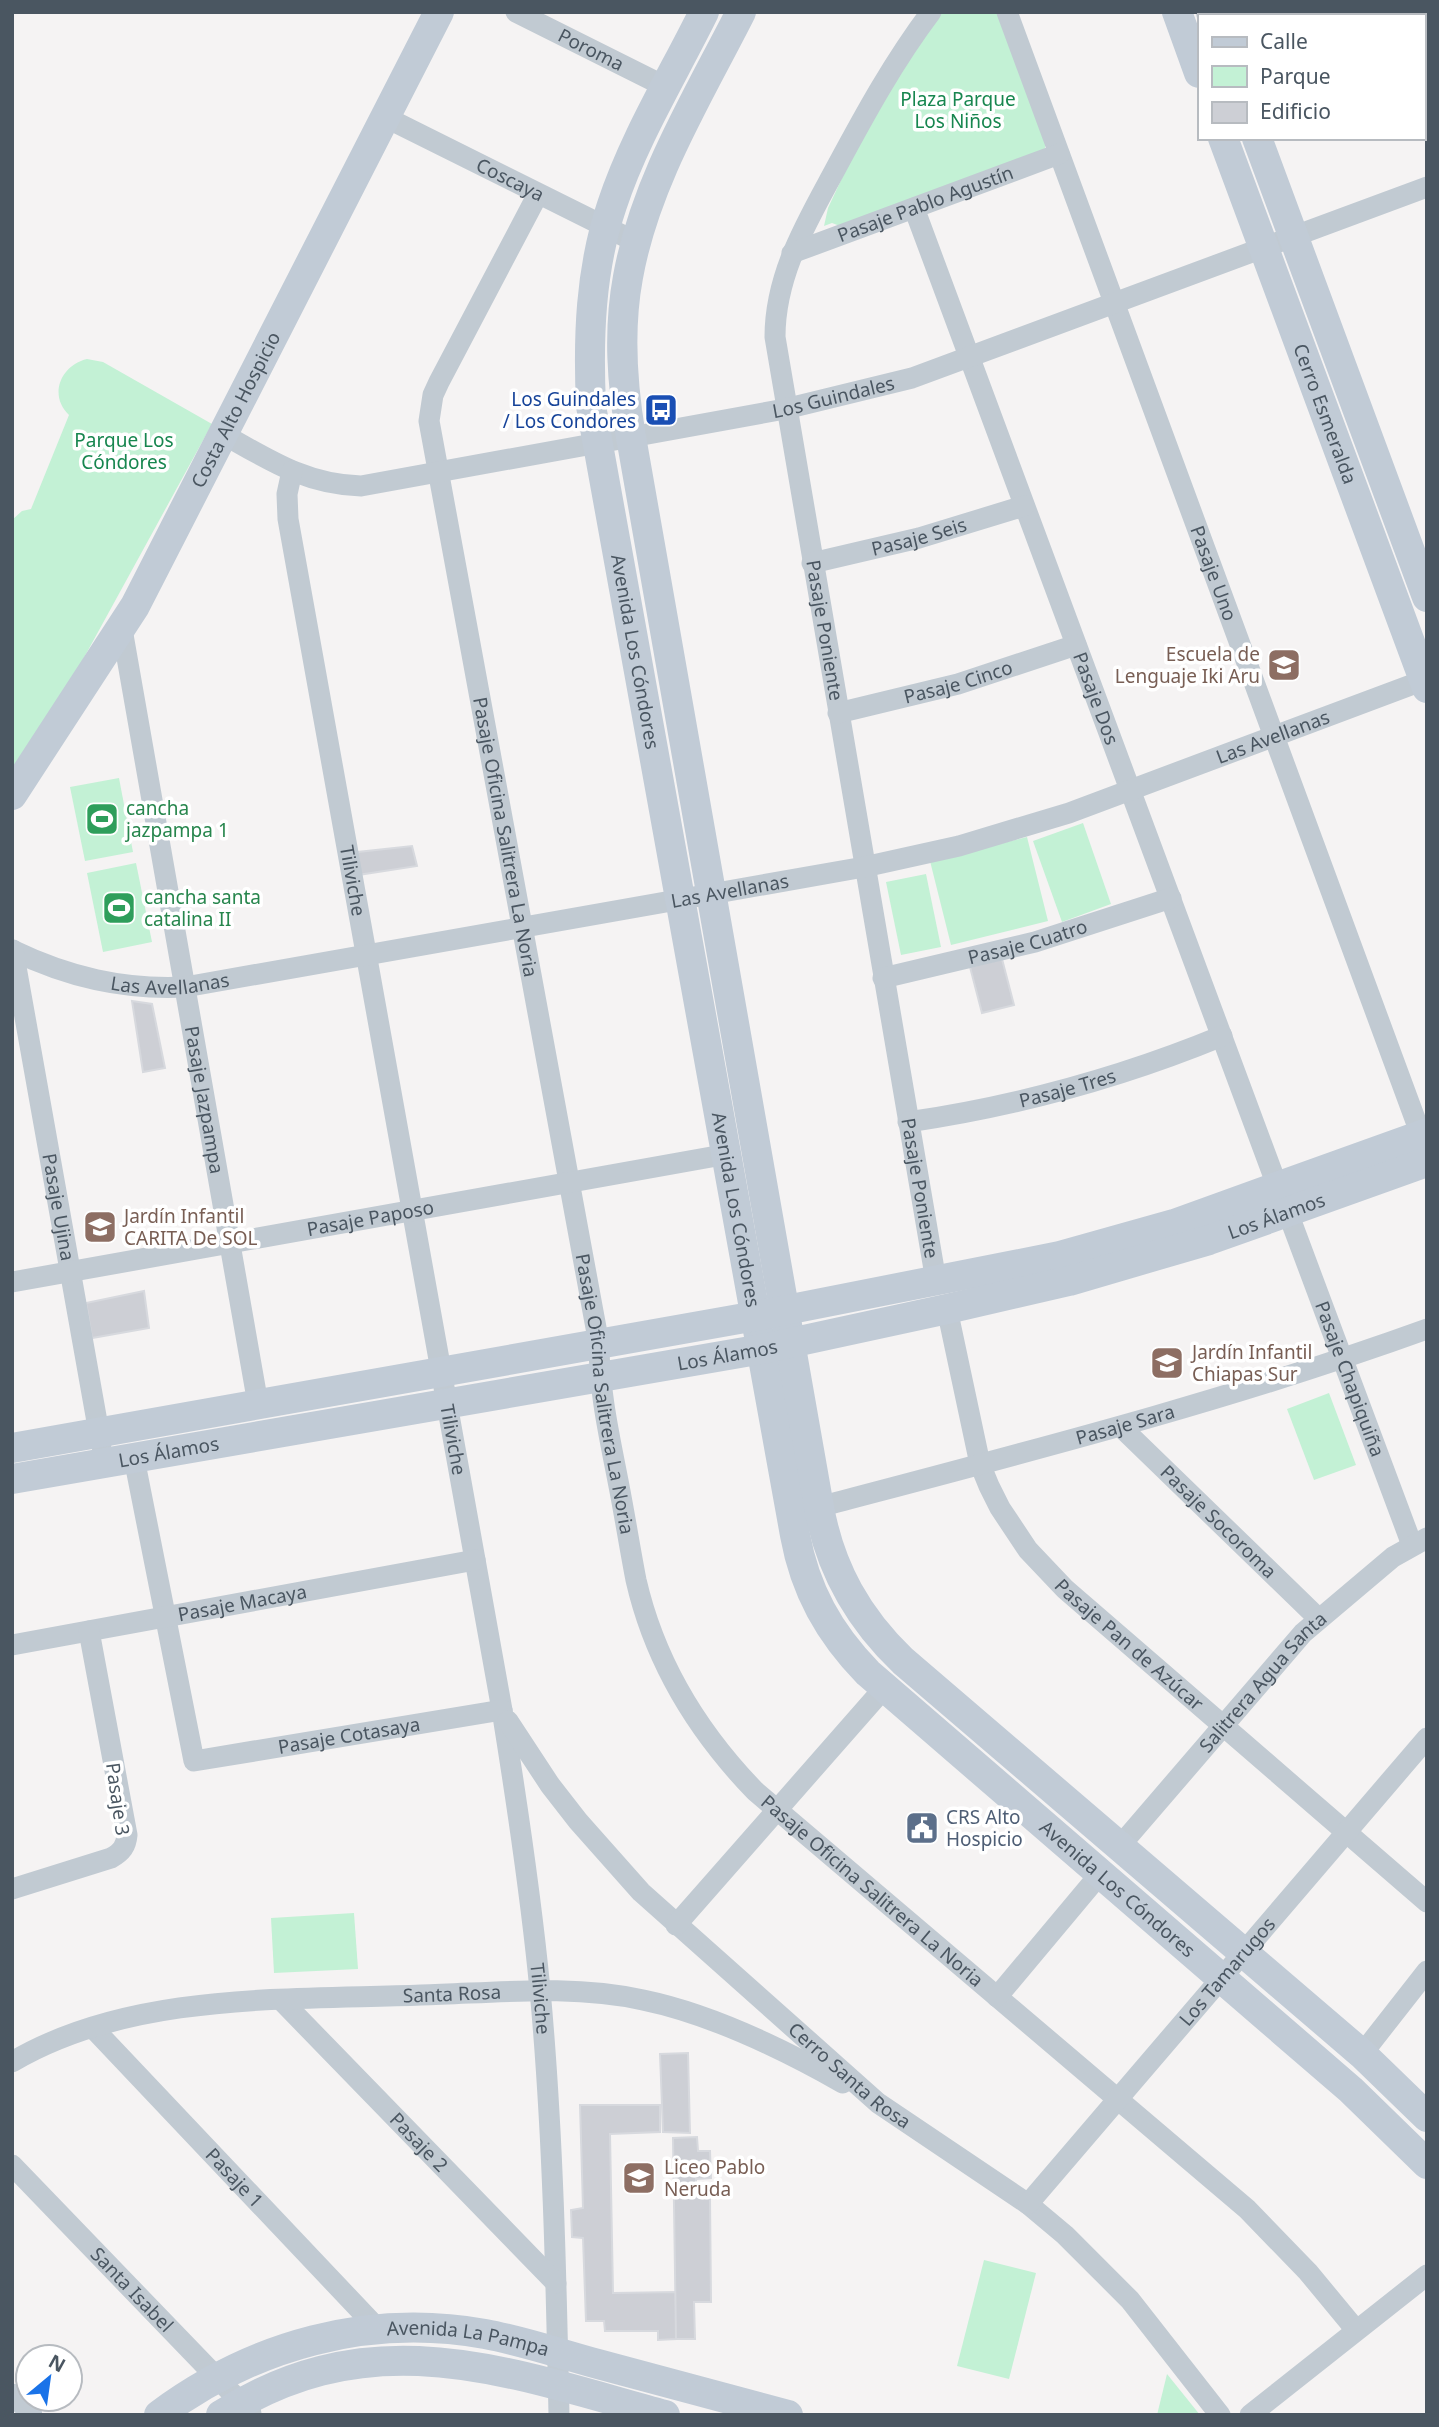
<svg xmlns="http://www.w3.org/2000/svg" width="1439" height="2427" font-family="'Noto Sans',sans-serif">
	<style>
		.green { fill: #c3f1d5 }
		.building { fill: #cdcfd5; stroke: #d7d9de; stroke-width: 2 }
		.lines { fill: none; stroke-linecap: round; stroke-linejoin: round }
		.street { stroke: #c1cad2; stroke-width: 21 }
		.secondary { stroke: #c1cbd6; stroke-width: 30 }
		.labels { text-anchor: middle; stroke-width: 7; stroke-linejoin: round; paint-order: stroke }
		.street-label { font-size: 19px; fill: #4a5661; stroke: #fff }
		.park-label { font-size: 19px; fill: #17864f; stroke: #fff }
		.transit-label { font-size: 19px; fill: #164399; stroke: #fff; text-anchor: end }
		.education-label { font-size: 19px; fill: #785e54; stroke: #fff; text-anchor: start }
		.leisure-label { font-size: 19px; fill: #27864d; stroke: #fff; text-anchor: start }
		.service-label { font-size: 19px; fill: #4e5e75; stroke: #fff; text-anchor: start }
	</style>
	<rect width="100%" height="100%" fill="#f5f3f3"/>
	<g class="green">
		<polygon points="940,12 1000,12 1046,144 1044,151 840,226 832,223 824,226 828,208 864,131"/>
		<path d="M 87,359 L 103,362 L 212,424 L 75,674 L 12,772 L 12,520 L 22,511 L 31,509 L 69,415 C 48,395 61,365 87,359 Z"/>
		<polygon points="119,778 133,852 85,861 70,787"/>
		<polygon points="1083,823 1111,904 1062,922 1033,841"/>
		<polygon points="1027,837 1048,921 951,945 930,861"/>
		<polygon points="136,863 152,942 103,952 87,873"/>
		<polygon points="926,874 941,947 901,955 886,882"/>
		<polygon points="1329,1393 1356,1465 1314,1480 1287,1409"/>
		<polygon points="354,1913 358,1969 274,1973 271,1918"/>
		<polygon points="984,2260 1036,2273 1009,2379 957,2366"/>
		<polygon points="1167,2374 1200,2415 1157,2415"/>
	</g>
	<g class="building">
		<polygon points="412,846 417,866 358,875 358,852"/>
		<polygon points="1002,959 1014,1005 982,1013 970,967"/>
		<polygon points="132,1001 152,1004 165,1068 143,1072"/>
		<polygon points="144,1291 149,1328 92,1338 86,1303"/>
		<polygon points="688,2053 690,2133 663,2132 660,2054"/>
		<polygon points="580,2105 660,2105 660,2132 610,2134 613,2293 677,2292 676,2339 658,2340 658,2331 605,2331 604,2321 586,2321 583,2238 572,2237 571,2210 583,2208"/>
		<polygon points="697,2137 698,2151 710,2151 711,2178 696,2179 696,2197 710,2198 711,2302 694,2302 695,2339 676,2339 673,2138"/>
	</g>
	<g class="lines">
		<g class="street">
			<path id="s1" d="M 516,12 L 666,87"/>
			<path id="s2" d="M 931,12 C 894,61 865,114 836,168 C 807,222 775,274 775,337 L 936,1281"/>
			<path id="s3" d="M 1007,12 L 1421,1135"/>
			<polyline points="1384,12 1385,16"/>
			<path id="s4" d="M 385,117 L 636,242"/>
			<polyline points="1423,119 1427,128"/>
			<path id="s5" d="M 538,194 L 439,382 L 433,395 L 429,421 L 599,1344 C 599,1392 610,1439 619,1486 C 625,1517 630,1549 636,1580 C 655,1663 697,1731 755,1791 L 1247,2209 L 1308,2272 L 1356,2330"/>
			<path id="s6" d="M 914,208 L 1278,1188"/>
			<path id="s7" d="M 792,253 L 1059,154"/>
			<path id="s8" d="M 223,434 C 269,460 307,485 361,486 L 785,409 L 912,378 L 1427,187"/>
			<path id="s9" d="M 292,471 L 287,494 L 288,519 L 502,1710 C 517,1803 531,1896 540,1990 C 553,2131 556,2273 559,2415"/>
			<path id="s10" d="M 812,563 L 919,538 L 1024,506"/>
			<path id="s11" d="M 122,629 L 258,1404"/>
			<path id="s12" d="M 838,713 L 958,684 L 1076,645"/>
			<path id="s13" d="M 12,950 C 68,977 123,990 185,987 L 864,867 L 959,846 L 1069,813 L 1427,679"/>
			<path id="s14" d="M 13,950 L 101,1444"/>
			<path id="s15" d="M 883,978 L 1035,942 L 1171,898"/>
			<path id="s16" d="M 908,1122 C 1017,1106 1120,1078 1222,1036"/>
			<path id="s17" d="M 1288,1213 L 1412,1545"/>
			<path id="s18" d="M 12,1282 L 728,1154"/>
			<path id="s19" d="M 947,1309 L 980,1464 L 989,1486 L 1000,1508 L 1028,1550 L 1065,1589 L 1427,1902"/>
			<path id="s20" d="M 1121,1427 L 1318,1618"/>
			<path id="s21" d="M 134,1458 L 194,1761 L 502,1710"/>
			<path id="s22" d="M 819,1507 C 1023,1453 1228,1401 1427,1329"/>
			<path id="s23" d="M 12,1645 L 475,1560"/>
			<path id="s24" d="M 508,1721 L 550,1785 L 578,1821 L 641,1892 L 878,2103 L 1028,2204 L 1065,2235 L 1130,2300 L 1220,2415"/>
			<path id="s25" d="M 1119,1847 L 1303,1633 L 1393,1557 L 1427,1538"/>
			<path d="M 12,1889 L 111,1858 C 122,1852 126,1846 127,1835 L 89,1631"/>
			<polyline points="676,1925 885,1687"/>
			<polyline points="997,1997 1100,1874"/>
			<path id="s26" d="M 281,2000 L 556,2283"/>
			<path id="s27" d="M 93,2028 L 378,2329"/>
			<polyline points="1362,2054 1427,1971"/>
			<path id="s28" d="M 12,2062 C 130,1992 288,2000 421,1995 C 495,1993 571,1984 643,2000 C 711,2014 783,2049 843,2083"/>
			<path id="s29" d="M 12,2165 L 251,2413"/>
			<path id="s30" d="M 1028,2204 L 1427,1738"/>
			<polyline points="12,2394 32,2415"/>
			<polyline points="1250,2415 1427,2275"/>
		</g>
		<g class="secondary">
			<path id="s31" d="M 704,12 C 673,75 634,138 612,205 C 590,270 588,338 591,406 L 795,1535 C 805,1590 829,1633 868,1673 L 1351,2090 L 1427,2164"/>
			<path d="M 741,12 C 698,97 645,182 628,277 C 618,331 622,384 631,437 L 819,1507 C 830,1569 858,1618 903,1661 L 1362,2054 L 1427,2117"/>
			<polyline points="1177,12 1199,73"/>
			<polyline points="1211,12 1212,16"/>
			<path id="s32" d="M 1223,138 L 1427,688"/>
			<polyline points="1257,138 1427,597"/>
			<path id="s33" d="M 12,795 L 135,606 L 439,12"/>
			<polyline points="12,1448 756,1316 1060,1256 1174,1224 1427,1133"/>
			<path id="s34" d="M 12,1479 L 762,1349 L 947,1309 L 1069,1281 L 1209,1240 L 1427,1162"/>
			<path id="s35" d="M 159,2415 C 253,2345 368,2313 485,2334 C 523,2341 561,2354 598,2364 C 662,2381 725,2398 788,2415"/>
			<path d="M 221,2415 C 373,2318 507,2372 665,2415"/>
		</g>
	</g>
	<defs>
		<symbol id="bus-square" viewBox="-11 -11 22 22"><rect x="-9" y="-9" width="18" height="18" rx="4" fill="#1a4fb4" stroke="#fff"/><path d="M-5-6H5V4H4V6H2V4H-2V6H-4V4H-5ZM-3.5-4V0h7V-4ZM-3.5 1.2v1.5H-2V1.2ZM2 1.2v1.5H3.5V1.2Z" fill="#fff"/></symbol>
		<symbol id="school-square" viewBox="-11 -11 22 22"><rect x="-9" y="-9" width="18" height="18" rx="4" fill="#8d6e63" stroke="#fff"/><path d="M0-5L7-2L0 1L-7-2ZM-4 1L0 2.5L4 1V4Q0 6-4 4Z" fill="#fff"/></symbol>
		<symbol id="stadium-square" viewBox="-11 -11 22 22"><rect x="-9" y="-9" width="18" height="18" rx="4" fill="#2e9e5b" stroke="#fff"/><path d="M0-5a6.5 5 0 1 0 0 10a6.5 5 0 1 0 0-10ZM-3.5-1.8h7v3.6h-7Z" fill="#fff"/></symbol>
		<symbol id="civic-square" viewBox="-11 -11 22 22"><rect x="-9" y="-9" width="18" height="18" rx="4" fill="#5c6f8a" stroke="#fff"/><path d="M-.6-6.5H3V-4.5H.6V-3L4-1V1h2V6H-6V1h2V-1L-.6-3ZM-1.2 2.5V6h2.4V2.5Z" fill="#fff"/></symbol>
	</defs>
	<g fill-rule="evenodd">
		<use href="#bus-square" x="642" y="391" width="38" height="38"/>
		<use href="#school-square" x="1265" y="646" width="38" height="38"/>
		<use href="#stadium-square" x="83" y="800" width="38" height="38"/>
		<use href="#stadium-square" x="100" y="889" width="38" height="38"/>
		<use href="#school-square" x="81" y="1208" width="38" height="38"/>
		<use href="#school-square" x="1148" y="1344" width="38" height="38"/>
		<use href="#civic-square" x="903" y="1809" width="38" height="38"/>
		<use href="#school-square" x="620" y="2159" width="38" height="38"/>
	</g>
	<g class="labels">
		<g class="street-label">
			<text dy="7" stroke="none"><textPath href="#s1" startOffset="84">Poroma</textPath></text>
			<text dy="7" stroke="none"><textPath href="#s4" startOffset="140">Coscaya</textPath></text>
			<text dy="7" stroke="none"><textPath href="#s7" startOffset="142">Pasaje Pablo Agustín</textPath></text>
			<text dy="7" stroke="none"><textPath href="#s8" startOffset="630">Los Guindales</textPath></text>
			<text dy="7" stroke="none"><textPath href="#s33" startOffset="446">Costa Alto Hospicio</textPath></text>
			<text dy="7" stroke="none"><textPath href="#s32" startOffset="294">Cerro Esmeralda</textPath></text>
			<text dy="7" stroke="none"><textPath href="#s10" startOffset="110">Pasaje Seis</textPath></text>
			<text dy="7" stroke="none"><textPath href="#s3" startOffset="598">Pasaje Uno</textPath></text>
			<text dy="7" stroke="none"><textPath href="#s2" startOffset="662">Pasaje Poniente</textPath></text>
			<text dy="7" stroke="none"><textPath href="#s31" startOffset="667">Avenida Los Cóndores</textPath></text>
			<text dy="7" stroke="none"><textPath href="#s12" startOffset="124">Pasaje Cinco</textPath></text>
			<text dy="7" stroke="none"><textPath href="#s6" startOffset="523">Pasaje Dos</textPath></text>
			<text dy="7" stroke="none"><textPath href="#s13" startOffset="1298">Las Avellanas</textPath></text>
			<text dy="7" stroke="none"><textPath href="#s5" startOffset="676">Pasaje Oficina Salitrera La Noria</textPath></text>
			<text dy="7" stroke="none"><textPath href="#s9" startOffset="416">Tiliviche</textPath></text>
			<text dy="7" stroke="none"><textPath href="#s13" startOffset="732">Las Avellanas</textPath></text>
			<text dy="7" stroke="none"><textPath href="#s15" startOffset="149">Pasaje Cuatro</textPath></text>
			<text dy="7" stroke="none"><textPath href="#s13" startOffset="164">Las Avellanas</textPath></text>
			<text dy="7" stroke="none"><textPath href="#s16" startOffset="163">Pasaje Tres</textPath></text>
			<text dy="7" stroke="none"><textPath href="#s11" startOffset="478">Pasaje Jazpampa</textPath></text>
			<text dy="7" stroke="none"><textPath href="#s2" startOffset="1228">Pasaje Poniente</textPath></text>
			<text dy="7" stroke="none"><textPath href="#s14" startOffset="261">Pasaje Ujina</textPath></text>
			<text dy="7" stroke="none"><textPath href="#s31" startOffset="1234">Avenida Los Cóndores</textPath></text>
			<text dy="7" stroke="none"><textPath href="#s34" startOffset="1293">Los Álamos</textPath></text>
			<text dy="7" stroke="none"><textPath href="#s18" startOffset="364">Pasaje Paposo</textPath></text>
			<text dy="7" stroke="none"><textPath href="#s34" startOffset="726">Los Álamos</textPath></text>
			<text dy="7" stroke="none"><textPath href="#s17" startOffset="177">Pasaje Chapiquiña</textPath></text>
			<text dy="7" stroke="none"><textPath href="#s5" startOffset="1242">Pasaje Oficina Salitrera La Noria</textPath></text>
			<text dy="7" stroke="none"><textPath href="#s22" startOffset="317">Pasaje Sara</textPath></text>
			<text dy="7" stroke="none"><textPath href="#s9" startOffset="984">Tiliviche</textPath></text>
			<text dy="7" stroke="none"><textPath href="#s34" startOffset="159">Los Álamos</textPath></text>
			<text dy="7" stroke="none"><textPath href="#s20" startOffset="136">Pasaje Socoroma</textPath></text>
			<text dy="7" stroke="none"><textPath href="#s23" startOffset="234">Pasaje Macaya</textPath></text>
			<text dy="7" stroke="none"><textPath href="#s19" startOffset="396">Pasaje Pan de Azúcar</textPath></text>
			<text dy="7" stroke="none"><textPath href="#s25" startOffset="219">Salitrera Agua Santa</textPath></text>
			<text dy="7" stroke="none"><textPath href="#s21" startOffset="466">Pasaje Cotasaya</textPath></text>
			<text transform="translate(118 1799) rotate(82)" y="7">Pasaje 3</text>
			<text dy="7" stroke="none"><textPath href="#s31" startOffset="2053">Avenida Los Cóndores</textPath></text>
			<text dy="7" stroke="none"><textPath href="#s5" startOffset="1830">Pasaje Oficina Salitrera La Noria</textPath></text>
			<text dy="7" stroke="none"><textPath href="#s30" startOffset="306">Los Tamarugos</textPath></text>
			<text dy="7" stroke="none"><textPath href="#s28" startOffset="450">Santa Rosa</textPath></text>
			<text dy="7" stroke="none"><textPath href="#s9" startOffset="1550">Tiliviche</textPath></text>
			<text dy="7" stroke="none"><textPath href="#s24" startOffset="495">Cerro Santa Rosa</textPath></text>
			<text dy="7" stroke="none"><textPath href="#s26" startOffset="198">Pasaje 2</textPath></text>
			<text dy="7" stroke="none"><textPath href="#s27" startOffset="206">Pasaje 1</textPath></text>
			<text dy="7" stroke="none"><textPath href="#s29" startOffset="173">Santa Isabel</textPath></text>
			<text dy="7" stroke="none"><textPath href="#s35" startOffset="329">Avenida La Pampa</textPath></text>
		</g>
		<g class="park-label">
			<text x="958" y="106">Plaza Parque<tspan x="958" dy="22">Los Niños</tspan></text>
			<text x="124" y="447">Parque Los<tspan x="124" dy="22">Cóndores</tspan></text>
		</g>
		<g class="transit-label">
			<text x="636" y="406">Los Guindales<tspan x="636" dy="22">/ Los Condores</tspan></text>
		</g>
		<g class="education-label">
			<text x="1260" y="661" text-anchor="end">Escuela de<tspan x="1260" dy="22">Lenguaje Iki Aru</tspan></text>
			<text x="124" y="1223">Jardín Infantil<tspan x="124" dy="22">CARITA De SOL</tspan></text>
			<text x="1192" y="1359">Jardín Infantil<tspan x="1192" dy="22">Chiapas Sur</tspan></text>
			<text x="664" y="2174">Liceo Pablo<tspan x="664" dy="22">Neruda</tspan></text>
		</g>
		<g class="leisure-label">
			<text x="126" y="815">cancha<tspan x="126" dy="22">jazpampa 1</tspan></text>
			<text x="144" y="904">cancha santa<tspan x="144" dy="22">catalina II</tspan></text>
		</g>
		<g class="service-label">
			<text x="946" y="1824">CRS Alto<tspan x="946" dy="22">Hospicio</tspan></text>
		</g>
	</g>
	<rect width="1439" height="2427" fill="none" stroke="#4a5661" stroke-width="28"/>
	<rect x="1198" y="14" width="228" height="126" fill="#ffffff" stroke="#b7bbc0" stroke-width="2"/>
	<rect x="1212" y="37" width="35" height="10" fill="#c1cbd6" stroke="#b7bbc0" stroke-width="2"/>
	<text x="1260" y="49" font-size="21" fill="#4a5661">Calle</text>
	<rect x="1212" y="66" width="35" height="21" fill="#c3f1d5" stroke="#b7bbc0" stroke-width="2"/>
	<text x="1260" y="84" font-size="21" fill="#4a5661">Parque</text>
	<rect x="1212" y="102" width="35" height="21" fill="#cdcfd5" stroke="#b7bbc0" stroke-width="2"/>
	<text x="1260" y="119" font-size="21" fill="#4a5661">Edificio</text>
	<g transform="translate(49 2378) rotate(29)"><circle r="33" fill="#ffffff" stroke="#b7bbc0" stroke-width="2"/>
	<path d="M0-5L12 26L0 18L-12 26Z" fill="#1a73e8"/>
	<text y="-10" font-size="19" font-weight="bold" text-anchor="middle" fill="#4a5661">N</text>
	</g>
</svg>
